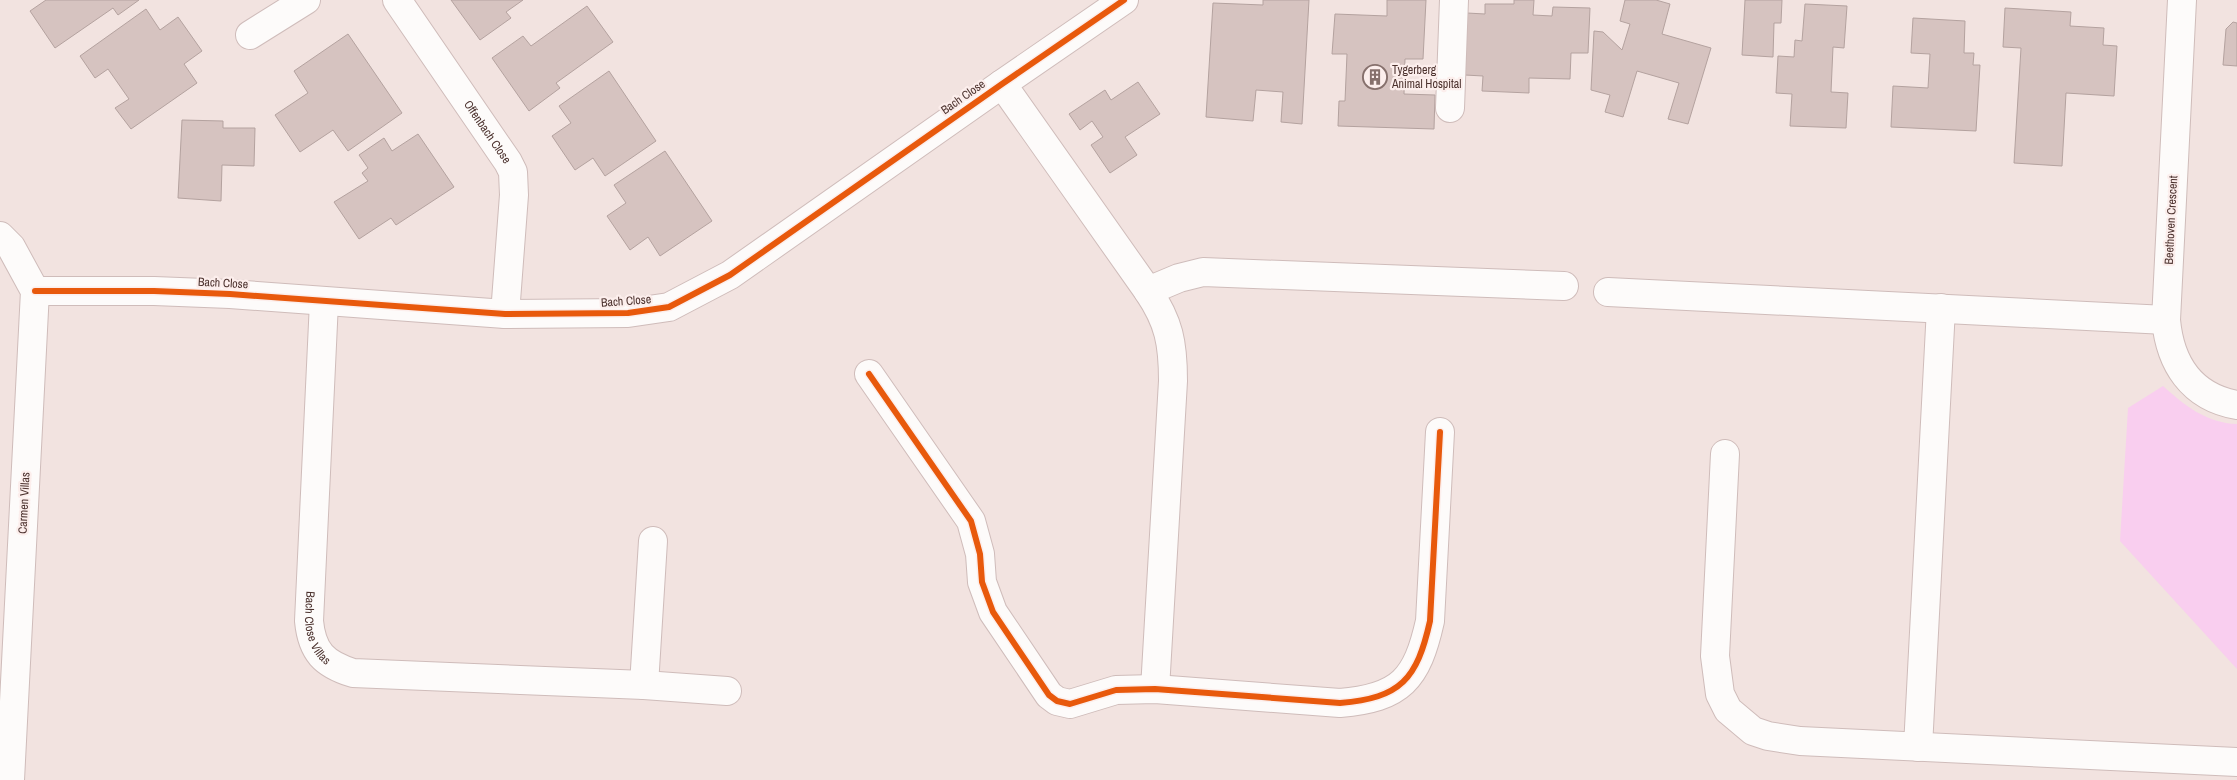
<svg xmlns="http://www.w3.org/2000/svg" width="2237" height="780" font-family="'Archivo Narrow',sans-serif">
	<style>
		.green { fill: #f9ceef }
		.building { fill: #d6c3c0; stroke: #b4a29f }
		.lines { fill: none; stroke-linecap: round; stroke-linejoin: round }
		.minor-casing { stroke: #cfbcba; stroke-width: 30 }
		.minor { stroke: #fdfbfa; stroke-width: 28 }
		.cycleway-casing { stroke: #fceeec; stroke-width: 9 }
		.cycleway { stroke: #e8590c; stroke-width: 6 }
		.labels { text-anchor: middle; stroke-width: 4.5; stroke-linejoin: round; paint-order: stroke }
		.poi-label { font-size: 12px; fill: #4c322e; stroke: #fceeec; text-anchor: start }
		.street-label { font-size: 12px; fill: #4c322e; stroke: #fceeec }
	</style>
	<rect width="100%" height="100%" fill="#f2e3e0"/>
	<path class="green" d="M 2163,386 C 2185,406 2207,423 2237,424 L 2237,669 L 2120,541 L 2128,408 Z"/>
	<g class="building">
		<polygon points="46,0 139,0 118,15 113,8 55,48 30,11"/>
		<polygon points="451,0 523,0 506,12 511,18 480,40"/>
		<polygon points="1263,0 1309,0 1302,124 1281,122 1283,92 1256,90 1253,121 1206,117 1213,3 1263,5"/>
		<polygon points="1387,0 1426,0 1423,59 1405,59 1404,94 1435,95 1434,129 1338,126 1339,101 1345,101 1347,54 1332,54 1335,14 1387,16"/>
		<polygon points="1514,0 1534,0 1533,15 1552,16 1553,7 1590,8 1588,53 1571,53 1570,79 1529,78 1529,93 1482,91 1483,76 1465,75 1467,13 1485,14 1485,4 1514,4"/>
		<polygon points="1625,0 1656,0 1670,4 1662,34 1711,48 1688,124 1668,119 1679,83 1637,71 1623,117 1605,112 1610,95 1591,90 1594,31 1603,32 1622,50 1630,24 1620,21"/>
		<polygon points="1745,0 1782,0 1781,23 1774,23 1773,57 1742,55"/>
		<polygon points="1805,4 1847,6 1844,48 1833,47 1831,92 1848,93 1846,128 1790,126 1792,94 1776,93 1778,56 1794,57 1795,40 1802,41"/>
		<polygon points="587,6 613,42 556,83 560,88 529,111 492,58 523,36 531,46"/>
		<polygon points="2005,8 2071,12 2070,26 2104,28 2103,45 2117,46 2114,96 2066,93 2062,166 2014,163 2021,48 2003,47"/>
		<polygon points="146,9 160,30 178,17 202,51 184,64 197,83 131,129 115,108 129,99 108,69 95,78 80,56"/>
		<polygon points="1913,18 1965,21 1964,53 1974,53 1973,65 1980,65 1976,131 1891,127 1893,86 1928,88 1930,54 1911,53"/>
		<polygon points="2233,22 2237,23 2237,66 2223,65 2226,29"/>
		<polygon points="348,34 402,113 348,151 333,130 300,152 275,115 308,93 294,71"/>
		<polygon points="609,71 656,141 605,176 593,158 575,170 552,136 571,123 559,106"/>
		<polygon points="1138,82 1160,114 1125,137 1137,155 1110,173 1091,145 1103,137 1092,121 1080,130 1069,114 1105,90 1111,100"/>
		<polygon points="182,120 223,121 223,128 255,128 254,166 222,165 221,201 178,198"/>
		<polygon points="418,134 454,187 396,225 391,218 359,239 334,202 368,181 362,173 368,168 359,155 384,138 392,151"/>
		<polygon points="665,151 712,221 660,256 648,237 630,250 607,216 626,203 614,185"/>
	</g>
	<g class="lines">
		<defs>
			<g id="minor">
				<path id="s1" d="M 397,0 L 508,162 L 513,172 L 514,195 L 505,314"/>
				<path d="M 2182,0 L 2166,320 C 2170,363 2191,397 2237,405"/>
				<polyline points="250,35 306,0"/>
				<path d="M 1002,84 L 1148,291 C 1169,322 1173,343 1173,381 L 1155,689"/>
				<polyline points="1450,108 1454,0"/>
				<polyline points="0,236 11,247 35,291 10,780"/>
				<polyline points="35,291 154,291 230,294 505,314 628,313 669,307 730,275 1002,84 1124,0"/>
				<polyline points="1148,291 1179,278 1203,272 1564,286"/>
				<polyline points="1608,292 2166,320"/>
				<path id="s2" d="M 324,302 L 309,621 C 312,652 324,664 353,673 L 644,685 L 727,691"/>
				<path d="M 869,374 L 971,521 L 980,554 L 982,582 L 993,612 L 1049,695 L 1057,701 L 1070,704 L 1116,690 L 1155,689 L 1340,703 C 1401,698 1417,679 1430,621 L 1440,432"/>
				<polyline points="1725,454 1715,656 1720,694 1728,710 1753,731 1768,736 1800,741 2237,762"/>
				<polyline points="644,685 653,541"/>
				<polyline points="1918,747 1941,308"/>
			</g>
		</defs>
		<use href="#minor" class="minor-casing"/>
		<use href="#minor" class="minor"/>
		<defs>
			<g id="cycleway">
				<polyline points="35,291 154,291 230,294 505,314 628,313 669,307 730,275 1002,84 1124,0"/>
				<path d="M 869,374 L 971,521 L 980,554 L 982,582 L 993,612 L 1049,695 L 1057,701 L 1070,704 L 1116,690 L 1155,689 L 1340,703 C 1401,698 1417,679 1430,621 L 1440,432"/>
			</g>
		</defs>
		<use href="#cycleway" class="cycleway-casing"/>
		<use href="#cycleway" class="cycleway"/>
	</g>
	<defs>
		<symbol id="building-ring" viewBox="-11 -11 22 22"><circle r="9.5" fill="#fceeec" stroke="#86706c" stroke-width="1.5"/><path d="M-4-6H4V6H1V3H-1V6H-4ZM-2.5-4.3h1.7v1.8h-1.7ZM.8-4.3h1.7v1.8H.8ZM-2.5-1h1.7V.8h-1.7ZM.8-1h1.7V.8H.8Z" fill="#86706c"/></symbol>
	</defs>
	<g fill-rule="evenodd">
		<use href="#building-ring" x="1361" y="63" width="28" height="28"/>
	</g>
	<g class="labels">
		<g class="poi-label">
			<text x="1392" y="74">Tygerberg<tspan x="1392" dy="14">Animal Hospital</tspan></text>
		</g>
		<g class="street-label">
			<text transform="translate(963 97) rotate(-35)" y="4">Bach Close</text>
			<text dy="4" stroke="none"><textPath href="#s1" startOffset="160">Offenbach Close</textPath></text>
			<text transform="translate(2171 220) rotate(-87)" y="4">Beethoven Crescent</text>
			<text transform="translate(223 283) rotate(3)" y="4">Bach Close</text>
			<text transform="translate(626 301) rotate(-4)" y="4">Bach Close</text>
			<text transform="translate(24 503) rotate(-87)" y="4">Carmen Villas</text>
			<text dy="4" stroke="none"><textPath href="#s2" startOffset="328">Bach Close Villas</textPath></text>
		</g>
	</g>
</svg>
